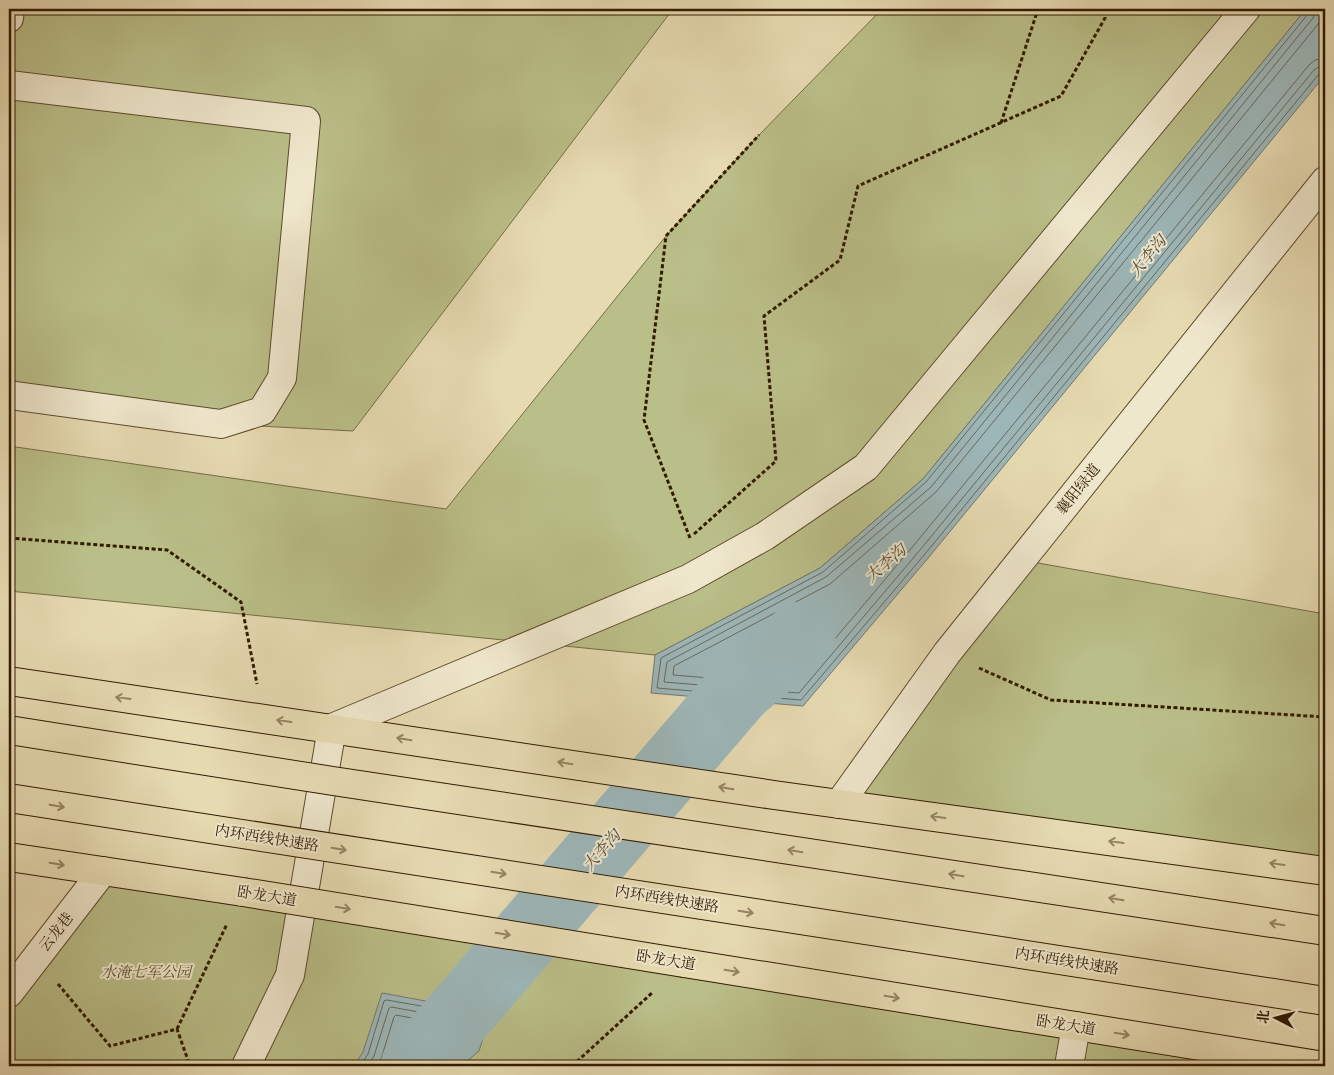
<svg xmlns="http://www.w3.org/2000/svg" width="1334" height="1075" font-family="Vollkorn,'Noto Serif SC',serif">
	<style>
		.green { fill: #babe88; stroke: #766c44 }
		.water { fill: #9db7b9; stroke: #72796f }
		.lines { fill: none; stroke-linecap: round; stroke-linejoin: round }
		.shore { stroke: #68695d; stroke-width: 1 }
		.river { stroke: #9db7b9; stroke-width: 69 }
		.minor-casing { stroke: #5f4b2d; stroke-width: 30 }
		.highway-casing { stroke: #321b01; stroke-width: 30 }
		.path { stroke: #321b01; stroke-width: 3; stroke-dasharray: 4 2.5; stroke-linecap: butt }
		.minor { stroke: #efe7cc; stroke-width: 28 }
		.highway { stroke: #e6dab1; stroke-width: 28 }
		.highway-bridge-casing { stroke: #321b01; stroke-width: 30; stroke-linecap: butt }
		.highway-bridge { stroke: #e6dab1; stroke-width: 28 }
		.oneway { stroke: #958462 }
		.labels { text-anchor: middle; stroke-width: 4; stroke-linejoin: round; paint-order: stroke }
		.street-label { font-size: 15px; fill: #321b01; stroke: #efe7cc }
		.park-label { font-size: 15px; font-style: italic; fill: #5b4c2a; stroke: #efe7cc }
		.water-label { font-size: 16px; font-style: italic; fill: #524a38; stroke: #efe7cc }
	</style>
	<rect width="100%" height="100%" fill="#e6dab1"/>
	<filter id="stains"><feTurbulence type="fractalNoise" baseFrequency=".004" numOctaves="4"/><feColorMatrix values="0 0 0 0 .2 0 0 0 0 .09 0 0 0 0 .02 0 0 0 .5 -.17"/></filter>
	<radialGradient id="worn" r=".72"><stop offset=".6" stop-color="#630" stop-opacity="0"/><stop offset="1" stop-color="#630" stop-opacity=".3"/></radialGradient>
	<g class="green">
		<polygon points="9,9 673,9 353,431 221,424 9,395"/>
		<polygon points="882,9 1306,9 923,479 820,568 655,655 9,591 9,446 446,509 666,236 759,135"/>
		<polygon points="1021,560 1325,614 1325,869 839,804"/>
		<polygon points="103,871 1324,1066 9,1066 9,993"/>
	</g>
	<g class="water">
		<polygon points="1306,9 1325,9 1325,75 929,557 803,706 651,693 655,655 820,568 923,479"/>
		<polygon points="382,993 491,1013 479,1051 461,1066 354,1066 363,1052"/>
	</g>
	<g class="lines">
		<g class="shore">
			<polyline points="1309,9 1308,14 926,482 823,572 661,658 657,688 801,700 925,554 1319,74 1325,72"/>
			<polyline points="1316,9 1313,18 931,487 826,577 667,662 664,682 799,693 920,550 1314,70 1320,66 1325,66"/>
			<polyline points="1323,9 1322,17 1319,23 936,492 830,584 674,666 673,675 796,685 914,545 1309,65 1315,60 1325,58"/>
			<polyline points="360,1066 368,1054 384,1001 387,1000 483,1017 484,1020 474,1048 460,1061 458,1066"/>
			<polyline points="367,1066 374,1056 389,1008 391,1007 475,1022 469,1045 454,1058 452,1066"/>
			<path d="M 376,1066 L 381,1059 L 394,1017 L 396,1015 L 465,1028 C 466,1045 445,1049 444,1066"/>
		</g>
		<polyline class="river" points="415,1066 739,689 801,636"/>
		<defs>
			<g id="minor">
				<polyline points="9,18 10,9"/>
				<polyline points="9,85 306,121 282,378 262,411 221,424 9,395"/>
				<polyline points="839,804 947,653 1325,181"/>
				<polyline points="9,993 103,871"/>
				<polyline points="246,1066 290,975 332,728 688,579 765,536 866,467 1246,9"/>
				<polyline points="1069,1066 1076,1026"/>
			</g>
			<g id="highway">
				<polyline points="9,681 774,795 1325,871"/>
				<polyline points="9,857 243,892"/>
				<polyline points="684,963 1324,1066"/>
			</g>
		</defs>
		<use href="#minor" class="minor-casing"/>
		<use href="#highway" class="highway-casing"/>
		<g class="path">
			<polyline points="1001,123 1038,9"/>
			<polyline points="694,534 776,461 764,316 840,260 858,186 1061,96 1105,18 1105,9"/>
			<polyline points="9,538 167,550 241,602 257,684"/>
			<polyline points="690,538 644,420 666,236 759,135"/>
			<polyline points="979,668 1051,700 1325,717"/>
			<polyline points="58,984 110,1046 177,1029 190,1066"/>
			<polyline points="177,1029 227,924"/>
			<polyline points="572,1066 653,992"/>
		</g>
		<use href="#minor" class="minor"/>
		<use href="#highway" class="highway"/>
		<defs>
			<g id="highway-bridge">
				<polyline points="9,730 333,781 1325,931"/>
				<polyline points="9,798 1325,1001"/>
				<polyline points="243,892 684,963"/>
			</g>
		</defs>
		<use href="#highway-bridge" class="highway-bridge-casing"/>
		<use href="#highway-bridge" class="highway-bridge"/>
	</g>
	<defs><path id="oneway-shaft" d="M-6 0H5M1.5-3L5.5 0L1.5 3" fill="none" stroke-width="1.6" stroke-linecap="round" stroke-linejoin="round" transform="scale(1.25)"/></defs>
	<g class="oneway">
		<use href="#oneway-shaft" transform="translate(123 698) rotate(-172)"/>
		<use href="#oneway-shaft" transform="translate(284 721) rotate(-172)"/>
		<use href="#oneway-shaft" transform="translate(404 739) rotate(-171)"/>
		<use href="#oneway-shaft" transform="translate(565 763) rotate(-171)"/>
		<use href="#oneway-shaft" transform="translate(726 788) rotate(-171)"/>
		<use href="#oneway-shaft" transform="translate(57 806) rotate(9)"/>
		<use href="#oneway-shaft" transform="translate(938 817) rotate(-172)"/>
		<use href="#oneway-shaft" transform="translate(1116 842) rotate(-172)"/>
		<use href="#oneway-shaft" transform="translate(339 849) rotate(9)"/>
		<use href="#oneway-shaft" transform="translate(795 851) rotate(-171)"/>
		<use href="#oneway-shaft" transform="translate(57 864) rotate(9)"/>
		<use href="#oneway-shaft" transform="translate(1277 864) rotate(-172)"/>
		<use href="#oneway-shaft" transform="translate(499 873) rotate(9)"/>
		<use href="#oneway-shaft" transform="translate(956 875) rotate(-171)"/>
		<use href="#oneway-shaft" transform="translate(1116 899) rotate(-171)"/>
		<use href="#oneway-shaft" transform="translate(343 908) rotate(9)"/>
		<use href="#oneway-shaft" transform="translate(746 912) rotate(9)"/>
		<use href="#oneway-shaft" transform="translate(1277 924) rotate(-171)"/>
		<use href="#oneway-shaft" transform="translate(503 934) rotate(9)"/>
		<use href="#oneway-shaft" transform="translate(732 971) rotate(9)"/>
		<use href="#oneway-shaft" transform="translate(892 997) rotate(9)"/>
		<use href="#oneway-shaft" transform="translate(1122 1034) rotate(9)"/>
	</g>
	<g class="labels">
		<g class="street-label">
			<text transform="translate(1078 489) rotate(-51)" y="5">襄阳绿道</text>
			<text transform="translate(267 838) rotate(9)" y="5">内环西线快速路</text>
			<text transform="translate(267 896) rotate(9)" y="5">卧龙大道</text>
			<text transform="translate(667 899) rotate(9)" y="5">内环西线快速路</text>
			<text transform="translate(56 932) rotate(-52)" y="5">云龙巷</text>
			<text transform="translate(666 960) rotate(9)" y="5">卧龙大道</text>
			<text transform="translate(1067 961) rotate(9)" y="5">内环西线快速路</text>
			<text transform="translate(1066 1025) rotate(9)" y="5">卧龙大道</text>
		</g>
		<g class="park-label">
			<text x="146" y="977">水淹七军公园</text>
		</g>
		<g class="water-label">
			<text transform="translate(1147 256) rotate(-51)" y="6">大李沟</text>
			<text transform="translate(885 563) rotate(-41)" y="6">大李沟</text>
			<text transform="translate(601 850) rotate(-49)" y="6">大李沟</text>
		</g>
	</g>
	<rect width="1334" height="1075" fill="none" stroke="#e6dab1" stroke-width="30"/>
	<rect x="10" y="10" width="1314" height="1055" fill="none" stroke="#321b01" stroke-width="2.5"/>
	<rect x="15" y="15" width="1304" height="1045" fill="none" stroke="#321b01"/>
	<g transform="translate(1276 1018) rotate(276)" stroke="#efe7cc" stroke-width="4" paint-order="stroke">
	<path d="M0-4L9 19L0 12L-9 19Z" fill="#321b01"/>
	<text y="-8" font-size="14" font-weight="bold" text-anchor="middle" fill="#321b01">北</text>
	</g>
	<rect width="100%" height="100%" filter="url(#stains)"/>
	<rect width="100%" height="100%" fill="url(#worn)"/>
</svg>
